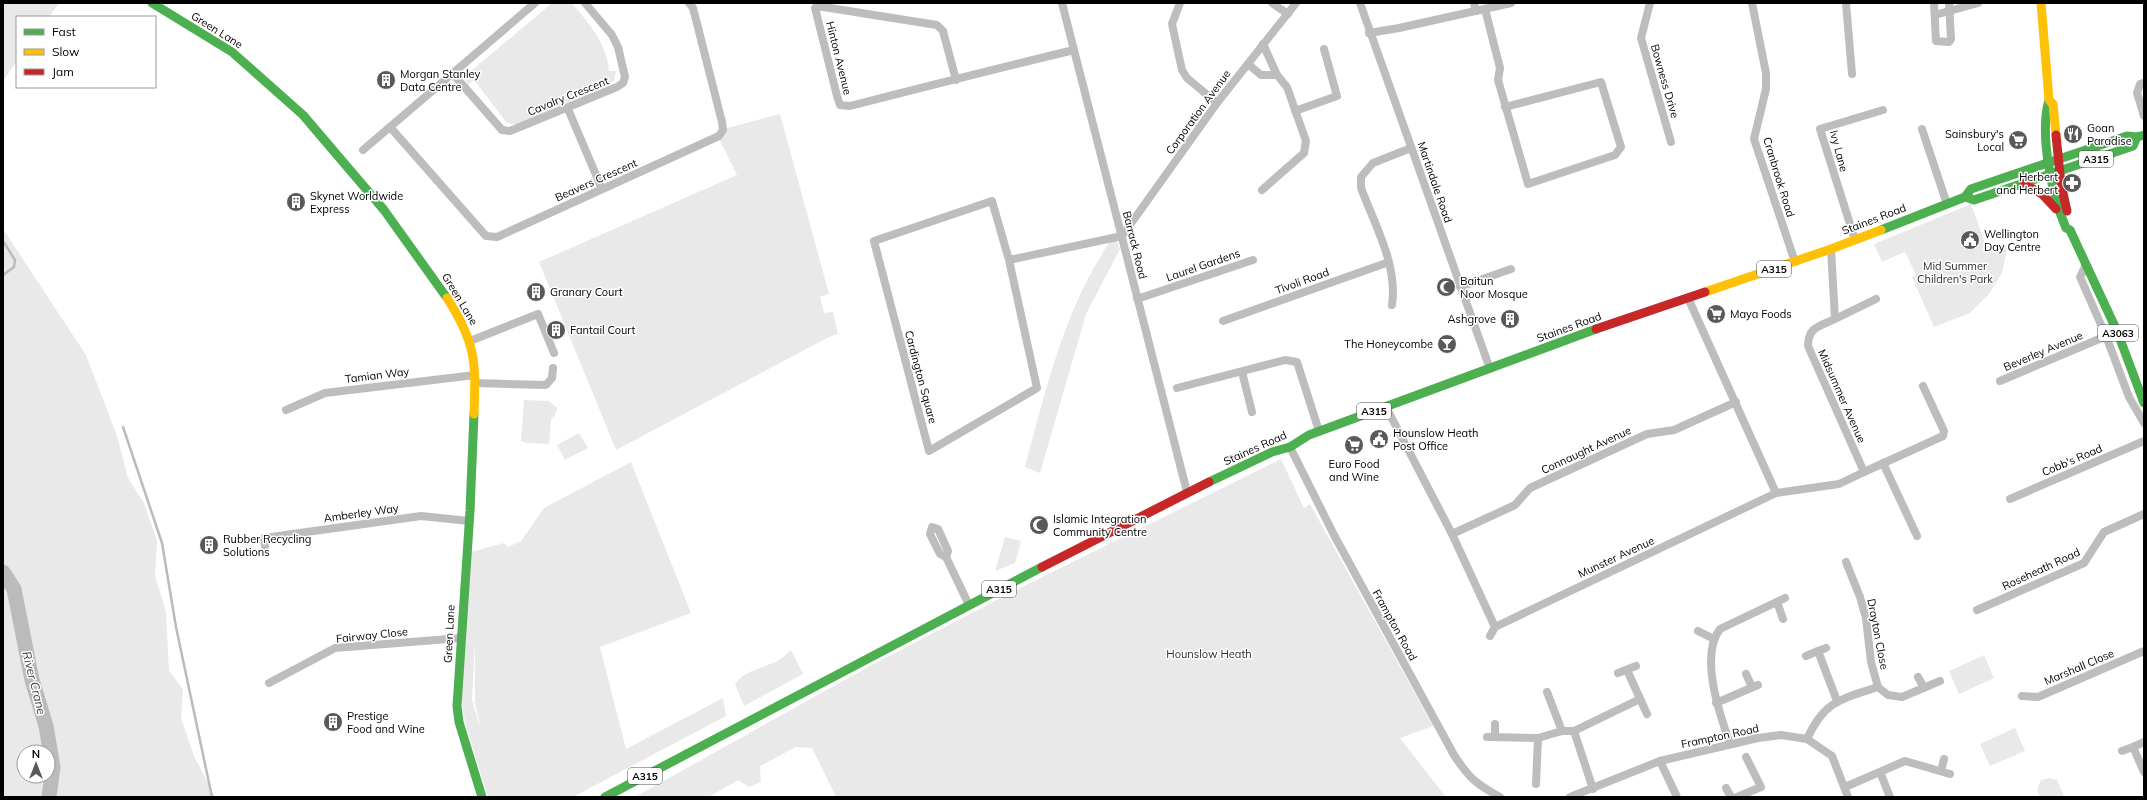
<svg xmlns="http://www.w3.org/2000/svg" width="2147" height="800" font-family="Mulish,sans-serif">
	<style>
		.green { fill: #e9e9e9; fill-rule: evenodd }
		.lines { fill: none; stroke-linecap: round; stroke-linejoin: round }
		.stream { stroke: #bbb; stroke-width: 2.5 }
		.river { stroke: #bbb; stroke-width: 15 }
		.street { stroke: #bdbdbd; stroke-width: 8 }
		.fast { stroke: #4caf50; stroke-width: 9 }
		.slow { stroke: #ffc107; stroke-width: 9 }
		.jam { stroke: #c62828; stroke-width: 9 }
		.labels { text-anchor: middle; stroke-width: 3; stroke-linejoin: round; paint-order: stroke }
		.shield { fill: #fff; stroke: #4c4c4c; stroke-width: 1 }
		.shield-label { font-size: 10px; font-weight: bold; fill: #000 }
		.street-label { font-size: 11px; fill: #000; stroke: #fff }
		.poi-label { font-size: 11px; fill: #000; stroke: #fff; text-anchor: start }
		.park-label { font-size: 11px; fill: #2e2e2e; stroke: #fff }
		.water-label { font-size: 12px; font-style: italic; fill: #3f3f3f; stroke: #fff }
	</style>
	<rect width="100%" height="100%" fill="#fff"/>
	<g class="green">
		<polygon points="3,3 59,3 49,17 17,17 17,61 3,81"/>
		<path d="M 552,3 L 572,3 C 589,24 607,43 609,71 L 616,71 L 614,81 L 518,125 L 507,123 L 474,80 L 468,85 L 464,77 Z"/>
		<polygon points="780,114 829,294 820,297 824,313 833,312 838,334 829,337 616,450 539,262 737,175 720,141 726,133 727,128"/>
		<polygon points="1971,204 1988,252 2008,245 2002,273 1989,294 1970,313 1934,327 1912,277 1916,275 1905,252 1882,262 1874,244"/>
		<path d="M 3,229 L 86,355 L 117,436 L 128,478 L 144,503 L 157,541 L 155,575 L 166,612 L 169,671 L 183,689 L 181,718 L 194,756 L 215,797 L 3,797 ZM 24,752 L 48,752 L 48,776 L 24,776 Z"/>
		<path d="M 1114,235 L 1120,249 L 1086,314 L 1040,473 L 1025,467 C 1048,382 1064,309 1114,235 Z"/>
		<polygon points="524,400 549,401 557,408 555,415 551,419 549,444 527,443 521,441"/>
		<polygon points="579,433 588,448 565,460 557,445"/>
		<polygon points="1281,459 1304,508 1310,504 1433,726 1400,738 1446,797 836,797 812,748 796,747 760,766 761,782 749,787 738,780 709,797 635,797 866,668 1016,590"/>
		<path d="M 631,462 L 691,613 L 600,647 L 626,749 L 723,698 L 726,716 L 573,797 L 488,797 L 465,722 L 461,697 L 471,552 L 504,543 L 508,547 L 521,541 L 544,508 ZM 475,642 L 475,703 L 481,729 L 472,700 Z"/>
		<polygon points="1005,537 1021,541 1015,563 995,571"/>
		<path d="M 791,650 L 803,674 L 744,706 L 735,684 C 744,670 765,668 779,660 C 783,658 787,653 791,650 Z"/>
		<polygon points="1984,655 1994,678 1959,694 1949,671"/>
		<polygon points="2015,728 2025,751 1990,766 1980,744"/>
		<polygon points="2049,778 2057,780 2064,796 2040,797 2037,790 2041,780"/>
	</g>
	<g class="lines">
		<g class="stream">
			<polyline points="3,241 15,260 14,267 3,275"/>
			<polyline points="123,427 162,543 176,627 212,797"/>
		</g>
		<polyline class="river" points="3,572 14,589 32,680 46,726 53,767 49,797"/>
		<g class="street">
			<polyline points="1062,3 1187,492"/>
			<polyline points="1180,3 1172,24 1182,70 1187,78 1217,103"/>
			<polyline points="1272,3 1288,14"/>
			<polyline points="1360,3 1490,369"/>
			<polyline points="1474,3 1476,11"/>
			<polyline points="1650,3 1641,38 1671,142"/>
			<polyline points="1752,3 1766,73 1766,89 1754,139 1795,262"/>
			<polyline points="1846,3 1852,74"/>
			<polyline points="1934,3 1936,41 1949,42 1951,39 1949,3"/>
			<polyline points="1485,9 1500,68 1498,80 1528,184 1615,155 1621,147 1601,82 1505,107"/>
			<polyline points="1935,15 1978,3"/>
			<polyline points="1369,33 1399,28 1511,3"/>
			<polyline points="1263,44 1277,75"/>
			<polyline points="1248,64 1261,75 1277,75 1287,87 1306,141 1304,153 1262,190"/>
			<polyline points="453,74 502,130 510,131 617,87 623,83 625,77 618,47 612,35 585,3"/>
			<path d="M 956,80 L 943,31 L 937,25 L 817,6 L 815,8 L 837,96 L 840,105 L 850,106 C 924,87 999,68 1074,50"/>
			<polyline points="2144,83 2140,84 2137,93 2144,116"/>
			<polyline points="568,109 602,189"/>
			<polyline points="1295,111 1337,96 1324,49"/>
			<polyline points="390,127 486,236 497,237 719,136 723,130 722,122 693,8 689,3"/>
			<polyline points="1922,129 1947,204"/>
			<polyline points="363,150 535,3"/>
			<polyline points="1122,236 1217,103 1296,3"/>
			<polyline points="1855,240 1820,129 1883,110"/>
			<polyline points="1831,249 1835,319 1876,299"/>
			<polyline points="1009,260 992,201 874,241 929,451 1037,388 1009,260 1122,236"/>
			<polyline points="2086,265 2080,277 2106,336 2129,397 2144,423"/>
			<polyline points="1460,287 1511,269"/>
			<polyline points="1137,299 1253,260"/>
			<path d="M 1392,305 C 1398,266 1375,225 1361,188 L 1361,177 L 1373,163 L 1411,148"/>
			<path d="M 1835,319 C 1820,326 1808,327 1808,346 L 1864,472 L 1943,436 L 1944,431 L 1923,386"/>
			<polyline points="1223,321 1389,262"/>
			<polyline points="470,341 538,314 554,353"/>
			<polyline points="1242,372 1252,412"/>
			<polyline points="2000,381 2111,334"/>
			<polyline points="475,383 546,385 552,378 553,368"/>
			<polyline points="1177,388 1285,360 1297,362 1319,431"/>
			<polyline points="1386,407 1452,534 1495,627 1776,493 1688,298"/>
			<polyline points="286,410 325,393 475,375"/>
			<path d="M 1290,447 L 1334,535 L 1454,755 C 1469,778 1476,784 1500,797"/>
			<polyline points="1883,463 1917,536"/>
			<polyline points="1776,493 1839,484 1864,472"/>
			<polyline points="2010,499 2144,441"/>
			<polygon points="932,527 938,529 948,551 946,557 940,554 930,534"/>
			<polyline points="1452,534 1515,505 1530,488 1647,434 1674,430 1736,402"/>
			<polyline points="265,546 264,538 421,516 469,521"/>
			<polyline points="946,557 969,605"/>
			<polyline points="1846,562 1860,597 1866,618 1871,662 1878,687 1888,695 1902,697 1940,681"/>
			<polyline points="1777,602 1783,619"/>
			<polyline points="1977,610 2084,563 2104,532 2144,514"/>
			<polyline points="1698,631 1714,639"/>
			<polyline points="1490,636 1495,627"/>
			<polyline points="1818,651 1826,648"/>
			<polyline points="1806,656 1818,651 1837,701"/>
			<polyline points="1627,670 1647,714"/>
			<polyline points="1618,673 1636,666"/>
			<polyline points="1746,674 1752,687"/>
			<polyline points="1918,677 1924,688"/>
			<polyline points="269,683 335,648 461,638"/>
			<polyline points="1547,692 1562,731"/>
			<polyline points="2022,696 2038,697 2144,651"/>
			<polyline points="1716,703 1758,685"/>
			<polyline points="1574,731 1640,699"/>
			<polyline points="1487,737 1538,738 1562,731 1574,731 1593,789"/>
			<polyline points="1495,737 1495,724"/>
			<path d="M 1807,739 C 1824,701 1841,699 1878,687"/>
			<polyline points="2144,742 2133,747 2144,772"/>
			<path d="M 1730,744 C 1720,715 1699,656 1720,629 L 1785,598"/>
			<polyline points="2122,751 2133,747"/>
			<polyline points="1660,761 1677,797"/>
			<polyline points="1941,771 1944,759"/>
			<polyline points="1880,772 1890,797"/>
			<polyline points="1536,784 1538,738"/>
			<polyline points="1845,787 1905,761 1950,774"/>
			<polyline points="1726,788 1731,797"/>
			<polyline points="1570,797 1660,761 1758,738 1781,735 1807,739 1832,756 1848,797"/>
			<polyline points="1737,797 1761,787 1746,757"/>
		</g>
		<g class="fast">
			<polyline points="152,3 232,52 303,115 384,210 447,298"/>
			<path d="M 2049,100 C 2039,134 2052,196 2066,228 L 2070,230 L 2117,331 L 2144,403"/>
			<polyline points="1965,197 1974,200 2133,146 2137,137"/>
			<polyline points="1881,230 1965,197 1971,189 2127,136 2137,137 2144,135"/>
			<polyline points="474,414 470,511 457,706 459,722 482,797"/>
			<polyline points="1209,482 1272,452 1290,447 1309,435 1596,329"/>
			<polyline points="605,797 1042,567"/>
		</g>
		<g class="slow">
			<polyline points="2041,3 2049,100 2053,104 2056,135"/>
			<polyline points="1705,292 1831,249 1881,230"/>
			<path d="M 447,298 C 476,343 476,362 474,414"/>
		</g>
		<g class="jam">
			<polyline points="2056,135 2061,184 2067,211"/>
			<polyline points="2024,184 2042,194 2056,209"/>
			<polyline points="1596,329 1705,292"/>
			<polyline points="1042,567 1209,482"/>
		</g>
	</g>
	<defs>
		<symbol id="building-disc" viewBox="-11 -11 22 22"><circle r="9.5" fill="#595959" stroke="#fff"/><path d="M-4-6H4V6H1V3H-1V6H-4ZM-2.5-4.3h1.7v1.8h-1.7ZM.8-4.3h1.7v1.8H.8ZM-2.5-1h1.7V.8h-1.7ZM.8-1h1.7V.8H.8Z" fill="#fff"/></symbol>
		<symbol id="restaurant-disc" viewBox="-11 -11 22 22"><circle r="9.5" fill="#595959" stroke="#fff"/><path d="M-5-6h1v4h1v-4h1v4h1v-4h1v5L-1.5 .5V6h-2V.5L-5-1ZM5-6V6H3V1.5H1.5Q1.5-4 5-6Z" fill="#fff"/></symbol>
		<symbol id="supermarket-disc" viewBox="-11 -11 22 22"><circle r="9.5" fill="#595959" stroke="#fff"/><path d="M-6-5.5h2.5l.6 2H6L4.5 2H-2.5L-4.4-4H-6ZM-1.5 3.2a1.3 1.3 0 1 0 .1 0ZM3 3.2a1.3 1.3 0 1 0 .1 0Z" fill="#fff"/></symbol>
		<symbol id="pharmacy-disc" viewBox="-11 -11 22 22"><circle r="9.5" fill="#595959" stroke="#fff"/><path d="M-2-6h4v4h4v4h-4v4h-4v-4h-4v-4h4Z" fill="#fff"/></symbol>
		<symbol id="civic-disc" viewBox="-11 -11 22 22"><circle r="9.5" fill="#595959" stroke="#fff"/><path d="M-.6-6.5H3V-4.5H.6V-3L4-1V1h2V6H-6V1h2V-1L-.6-3ZM-1.2 2.5V6h2.4V2.5Z" fill="#fff"/></symbol>
		<symbol id="mosque-disc" viewBox="-11 -11 22 22"><circle r="9.5" fill="#595959" stroke="#fff"/><path d="M3.5-4.9A6 6 0 1 0 3.5 4.9A5 5 0 1 1 3.5-4.9Z" fill="#fff"/></symbol>
		<symbol id="bar-disc" viewBox="-11 -11 22 22"><circle r="9.5" fill="#595959" stroke="#fff"/><path d="M-6-5H6L.8 .8V4.5H3.5V6h-7V4.5H-.8V.8Z" fill="#fff"/></symbol>
	</defs>
	<g fill-rule="evenodd">
		<use href="#building-disc" x="375" y="69" width="22" height="22"/>
		<use href="#restaurant-disc" x="2062" y="123" width="22" height="22"/>
		<use href="#supermarket-disc" x="2007" y="129" width="22" height="22"/>
		<use href="#pharmacy-disc" x="2061" y="172" width="22" height="22"/>
		<use href="#building-disc" x="285" y="191" width="22" height="22"/>
		<use href="#civic-disc" x="1959" y="229" width="22" height="22"/>
		<use href="#mosque-disc" x="1435" y="276" width="22" height="22"/>
		<use href="#building-disc" x="525" y="281" width="22" height="22"/>
		<use href="#supermarket-disc" x="1705" y="303" width="22" height="22"/>
		<use href="#building-disc" x="1499" y="308" width="22" height="22"/>
		<use href="#building-disc" x="545" y="319" width="22" height="22"/>
		<use href="#bar-disc" x="1436" y="333" width="22" height="22"/>
		<use href="#civic-disc" x="1368" y="428" width="22" height="22"/>
		<use href="#supermarket-disc" x="1343" y="434" width="22" height="22"/>
		<use href="#mosque-disc" x="1028" y="514" width="22" height="22"/>
		<use href="#building-disc" x="198" y="534" width="22" height="22"/>
		<use href="#building-disc" x="322" y="711" width="22" height="22"/>
	</g>
	<g class="labels">
		<g class="shield">
			<rect x="2079" y="151" width="34" height="16" rx="3"/>
			<rect x="1757" y="261" width="34" height="16" rx="3"/>
			<rect x="2098" y="325" width="40" height="16" rx="3"/>
			<rect x="1357" y="403" width="34" height="16" rx="3"/>
			<rect x="982" y="581" width="34" height="16" rx="3"/>
			<rect x="628" y="768" width="34" height="16" rx="3"/>
		</g>
		<g class="shield-label">
			<text x="2096" y="163">A315</text>
			<text x="1774" y="273">A315</text>
			<text x="2118" y="337">A3063</text>
			<text x="1374" y="415">A315</text>
			<text x="999" y="593">A315</text>
			<text x="645" y="780">A315</text>
		</g>
		<g class="street-label">
			<text transform="translate(217 30) rotate(32)" y="4">Green Lane</text>
			<text transform="translate(839 58) rotate(76)" y="4">Hinton Avenue</text>
			<text transform="translate(1665 81) rotate(74)" y="4">Bowness Drive</text>
			<text transform="translate(568 96) rotate(-22)" y="4">Cavalry Crescent</text>
			<text transform="translate(1198 112) rotate(-54)" y="4">Corporation Avenue</text>
			<text transform="translate(1839 151) rotate(75)" y="4">Ivy Lane</text>
			<text transform="translate(1779 177) rotate(73)" y="4">Cranbrook Road</text>
			<text transform="translate(596 180) rotate(-24)" y="4">Beavers Crescent</text>
			<text transform="translate(1435 182) rotate(71)" y="4">Martindale Road</text>
			<text transform="translate(1874 219) rotate(-21)" y="4">Staines Road</text>
			<text transform="translate(1135 245) rotate(76)" y="4">Barrack Road</text>
			<text transform="translate(1203 265) rotate(-19)" y="4">Laurel Gardens</text>
			<text transform="translate(1302 281) rotate(-20)" y="4">Tivoli Road</text>
			<text transform="translate(460 299) rotate(59)" y="4">Green Lane</text>
			<text transform="translate(1569 327) rotate(-20)" y="4">Staines Road</text>
			<text transform="translate(2043 351) rotate(-23)" y="4">Beverley Avenue</text>
			<text transform="translate(377 375) rotate(-7)" y="4">Tamian Way</text>
			<text transform="translate(921 377) rotate(75)" y="4">Cardington Square</text>
			<text transform="translate(1842 396) rotate(66)" y="4">Midsummer Avenue</text>
			<text transform="translate(1255 448) rotate(-24)" y="4">Staines Road</text>
			<text transform="translate(1586 450) rotate(-25)" y="4">Connaught Avenue</text>
			<text transform="translate(2072 460) rotate(-23)" y="4">Cobb's Road</text>
			<text transform="translate(361 513) rotate(-8)" y="4">Amberley Way</text>
			<text transform="translate(1616 557) rotate(-25)" y="4">Munster Avenue</text>
			<text transform="translate(2041 569) rotate(-25)" y="4">Roseheath Road</text>
			<text transform="translate(1395 625) rotate(61)" y="4">Frampton Road</text>
			<text transform="translate(449 634) rotate(-87)" y="4">Green Lane</text>
			<text transform="translate(1878 634) rotate(79)" y="4">Drayton Close</text>
			<text transform="translate(372 635) rotate(-6)" y="4">Fairway Close</text>
			<text transform="translate(2079 667) rotate(-23)" y="4">Marshall Close</text>
			<text transform="translate(1720 736) rotate(-12)" y="4">Frampton Road</text>
		</g>
		<g class="poi-label">
			<text x="400" y="78">Morgan Stanley<tspan x="400" dy="13">Data Centre</tspan></text>
			<text x="2087" y="132">Goan<tspan x="2087" dy="13">Paradise</tspan></text>
			<text x="2004" y="138" text-anchor="end">Sainsbury's<tspan x="2004" dy="13">Local</tspan></text>
			<text x="2058" y="181" text-anchor="end">Herbert<tspan x="2058" dy="13">and Herbert</tspan></text>
			<text x="310" y="200">Skynet Worldwide<tspan x="310" dy="13">Express</tspan></text>
			<text x="1984" y="238">Wellington<tspan x="1984" dy="13">Day Centre</tspan></text>
			<text x="1460" y="285">Baitun<tspan x="1460" dy="13">Noor Mosque</tspan></text>
			<text x="550" y="296">Granary Court</text>
			<text x="1730" y="318">Maya Foods</text>
			<text x="1496" y="323" text-anchor="end">Ashgrove</text>
			<text x="570" y="334">Fantail Court</text>
			<text x="1433" y="348" text-anchor="end">The Honeycombe</text>
			<text x="1393" y="437">Hounslow Heath<tspan x="1393" dy="13">Post Office</tspan></text>
			<text x="1354" y="468" text-anchor="middle">Euro Food<tspan x="1354" dy="13">and Wine</tspan></text>
			<text x="1053" y="523">Islamic Integration<tspan x="1053" dy="13">Community Centre</tspan></text>
			<text x="223" y="543">Rubber Recycling<tspan x="223" dy="13">Solutions</tspan></text>
			<text x="347" y="720">Prestige<tspan x="347" dy="13">Food and Wine</tspan></text>
		</g>
		<g class="park-label">
			<text x="1955" y="270">Mid Summer<tspan x="1955" dy="13">Children's Park</tspan></text>
			<text x="1209" y="658">Hounslow Heath</text>
		</g>
		<g class="water-label">
			<text transform="translate(34 683) rotate(76)" y="4">River Crane</text>
		</g>
	</g>
	<rect width="2147" height="800" fill="none" stroke="#000000" stroke-width="8"/>
	<rect x="16" y="16" width="140" height="72" fill="#ffffff" stroke="#999999"/>
	<rect x="24" y="29" width="20" height="6" fill="#4caf50" stroke="#999999"/>
	<text x="52" y="36" font-size="12" fill="#000000">Fast</text>
	<rect x="24" y="49" width="20" height="6" fill="#ffc107" stroke="#999999"/>
	<text x="52" y="56" font-size="12" fill="#000000">Slow</text>
	<rect x="24" y="69" width="20" height="6" fill="#c62828" stroke="#999999"/>
	<text x="52" y="76" font-size="12" fill="#000000">Jam</text>
	<g transform="translate(36 764)"><circle r="19" fill="#ffffff" stroke="#999999"/>
	<path d="M0-3L7 15L0 10L-7 15Z" fill="#595959"/>
	<text y="-6" font-size="11" font-weight="bold" text-anchor="middle" fill="#000000">N</text>
	</g>
</svg>
